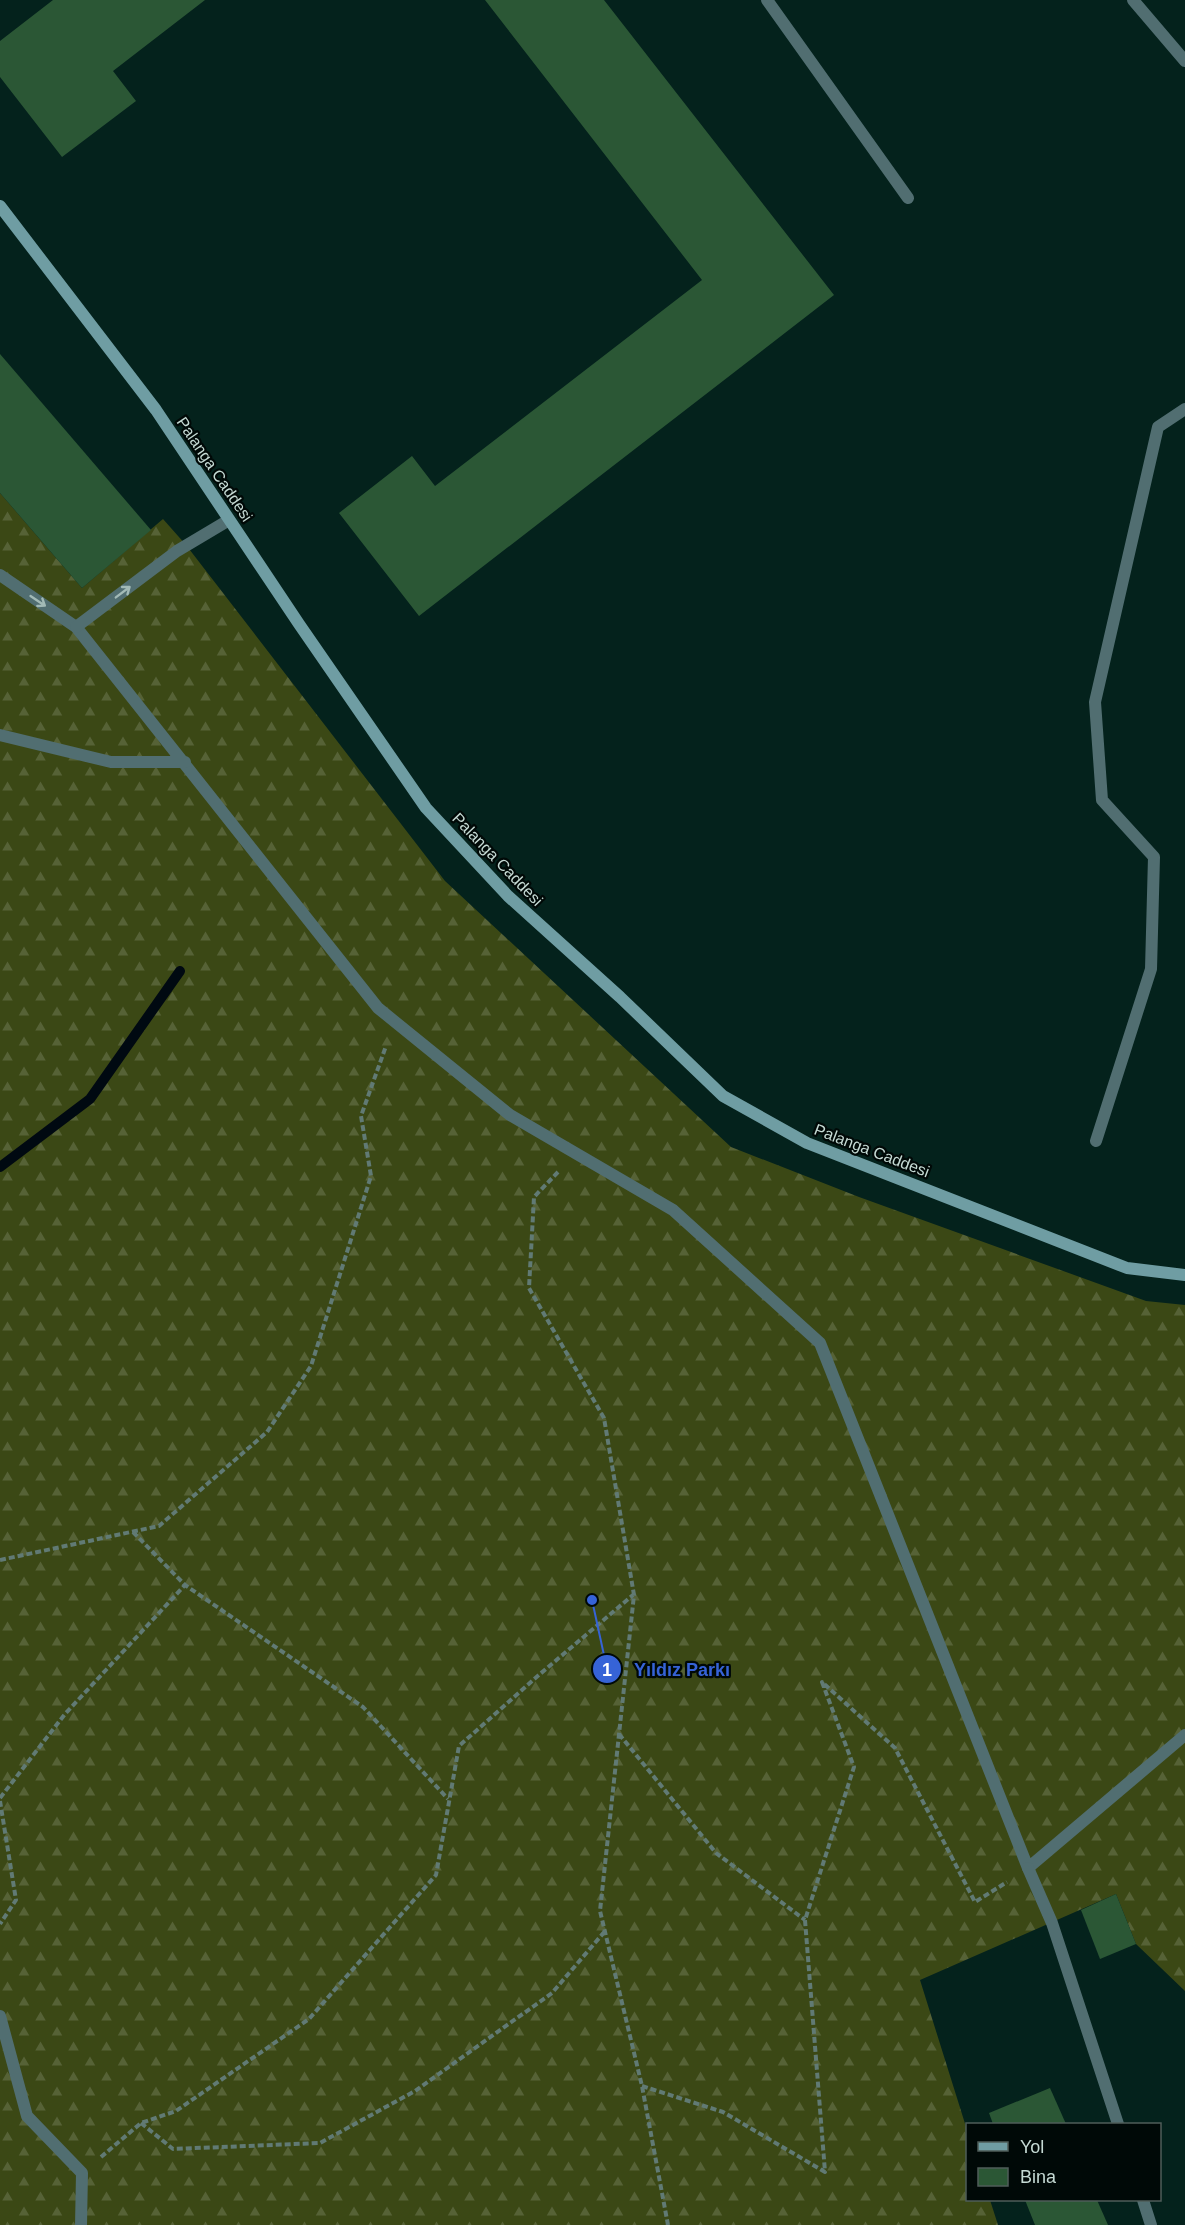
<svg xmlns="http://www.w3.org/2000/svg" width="1185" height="2225" font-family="Helvetica,sans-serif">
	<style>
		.forest { fill: url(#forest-firs) }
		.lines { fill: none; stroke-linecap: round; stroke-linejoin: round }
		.stream { stroke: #000911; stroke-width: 10 }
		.building { fill: #2b5735 }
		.path { stroke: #617a74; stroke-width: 4; stroke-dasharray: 6 3; stroke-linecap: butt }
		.lane { stroke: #516e71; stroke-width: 12 }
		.street { stroke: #516e71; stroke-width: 12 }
		.secondary { stroke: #6f9da3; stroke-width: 12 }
		.oneway { stroke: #a2bab6 }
		.labels { text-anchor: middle; stroke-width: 4.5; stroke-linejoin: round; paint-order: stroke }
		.street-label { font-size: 16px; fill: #c5dad4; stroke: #000907 }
		.leader { fill: none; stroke: #3663d7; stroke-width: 2 }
		.callout-dot { fill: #3663d7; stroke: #000907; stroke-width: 2 }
		.mark-label { font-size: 18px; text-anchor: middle; font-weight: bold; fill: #fff }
		.callout-label { font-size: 18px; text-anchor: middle; font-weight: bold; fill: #3663d7; stroke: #000907; stroke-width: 4.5; stroke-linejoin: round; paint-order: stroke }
	</style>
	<defs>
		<pattern id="forest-firs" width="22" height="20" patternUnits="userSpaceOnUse" patternTransform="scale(1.5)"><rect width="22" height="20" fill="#3b4815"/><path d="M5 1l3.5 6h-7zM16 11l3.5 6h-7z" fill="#566236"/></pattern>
	</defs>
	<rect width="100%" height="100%" fill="#04221c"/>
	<polygon class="forest" points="0,493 82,588 163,519 186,545 445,881 731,1147 859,1197 1146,1301 1185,1305 1185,1991 1136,1944 1116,1894 920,1980 967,2130 968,2200 990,2200 998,2225 0,2225"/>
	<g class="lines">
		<polyline class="stream" points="0,1167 90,1099 180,971"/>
	</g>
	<g class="building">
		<polygon points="53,0 205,0 113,71 136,101 62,157 0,77 0,41"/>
		<polygon points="485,0 604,0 834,295 419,616 339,513 412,456 435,486 702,280"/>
		<polygon points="0,354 151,530 82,588 0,493"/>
		<polygon points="1116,1894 1136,1944 1100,1959 1081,1910"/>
		<polygon points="1050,2088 1066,2124 993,2124 989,2113"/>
		<polygon points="1025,2200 1097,2200 1108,2225 1035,2225"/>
	</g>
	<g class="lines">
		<g class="path">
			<polyline points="558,1172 534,1197 529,1288 604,1418 634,1595 600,1911 642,2086 668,2225"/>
			<polyline points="133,1532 185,1585 363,1707 448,1799"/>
			<polyline points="0,1560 159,1526 267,1432 311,1366 371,1176 361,1116 386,1046"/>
			<polyline points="619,1734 716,1853 805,1920"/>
			<polyline points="0,1798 65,1714 185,1585"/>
			<polyline points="0,1801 16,1900 0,1924"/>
			<polyline points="642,2086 723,2112 825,2172 805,1920 854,1767 822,1682 895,1748 975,1902 1007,1882"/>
			<polyline points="141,2123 173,2149 320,2143 415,2091 552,1993 606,1930"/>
			<polyline points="101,2157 141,2123 176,2111 309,2019 436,1875 459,1746 540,1674 633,1595"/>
		</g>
		<g class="lane">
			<polyline points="0,575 76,627 378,1008 510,1115 673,1210 820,1343 1028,1868 1185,1735"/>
			<polyline points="76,627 177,551 229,520"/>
			<polyline points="0,735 111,762 185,762"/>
			<polyline points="1028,1868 1052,1923 1118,2124"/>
			<polyline points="0,2016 27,2116 82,2173 81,2225"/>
			<polyline points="1143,2200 1151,2225"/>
		</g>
		<g class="street">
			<polyline points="767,0 908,198"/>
			<polyline points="1133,0 1185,61"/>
			<polyline points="1096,1141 1151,969 1154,857 1102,800 1095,702 1158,427 1185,409"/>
		</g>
		<polyline class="secondary" points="0,206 156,410 299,624 426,808 508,896 620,997 723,1096 807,1143 1127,1268 1185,1275"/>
	</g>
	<defs><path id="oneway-shaft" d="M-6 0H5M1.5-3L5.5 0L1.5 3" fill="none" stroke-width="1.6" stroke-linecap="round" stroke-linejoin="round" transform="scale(1.5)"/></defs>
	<g class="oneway">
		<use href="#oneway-shaft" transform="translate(123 592) rotate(-37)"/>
		<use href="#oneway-shaft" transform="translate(38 601) rotate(34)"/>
	</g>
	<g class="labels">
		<g class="street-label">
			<text transform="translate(215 469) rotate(56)" y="6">Palanga Caddesi</text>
			<text transform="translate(498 859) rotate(46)" y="6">Palanga Caddesi</text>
			<text transform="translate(872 1150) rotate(21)" y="6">Palanga Caddesi</text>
		</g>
	</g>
	<path class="leader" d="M592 1600L607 1669"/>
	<g class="callout-dot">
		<circle cx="592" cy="1600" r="6"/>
		<circle cx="607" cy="1669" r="15"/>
	</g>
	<g class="mark-label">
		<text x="607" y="1676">1</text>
	</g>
	<g class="callout-label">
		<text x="682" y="1676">Yıldız Parkı</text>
	</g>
	<rect x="966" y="2123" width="195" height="78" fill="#000907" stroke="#4f5d59" stroke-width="1.5"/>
	<rect x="978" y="2142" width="30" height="9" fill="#6f9da3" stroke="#4f5d59" stroke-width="1.5"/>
	<text x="1020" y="2153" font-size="18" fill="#c5dad4">Yol</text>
	<rect x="978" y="2168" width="30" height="18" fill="#2b5735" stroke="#4f5d59" stroke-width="1.5"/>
	<text x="1020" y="2183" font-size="18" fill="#c5dad4">Bina</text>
</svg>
